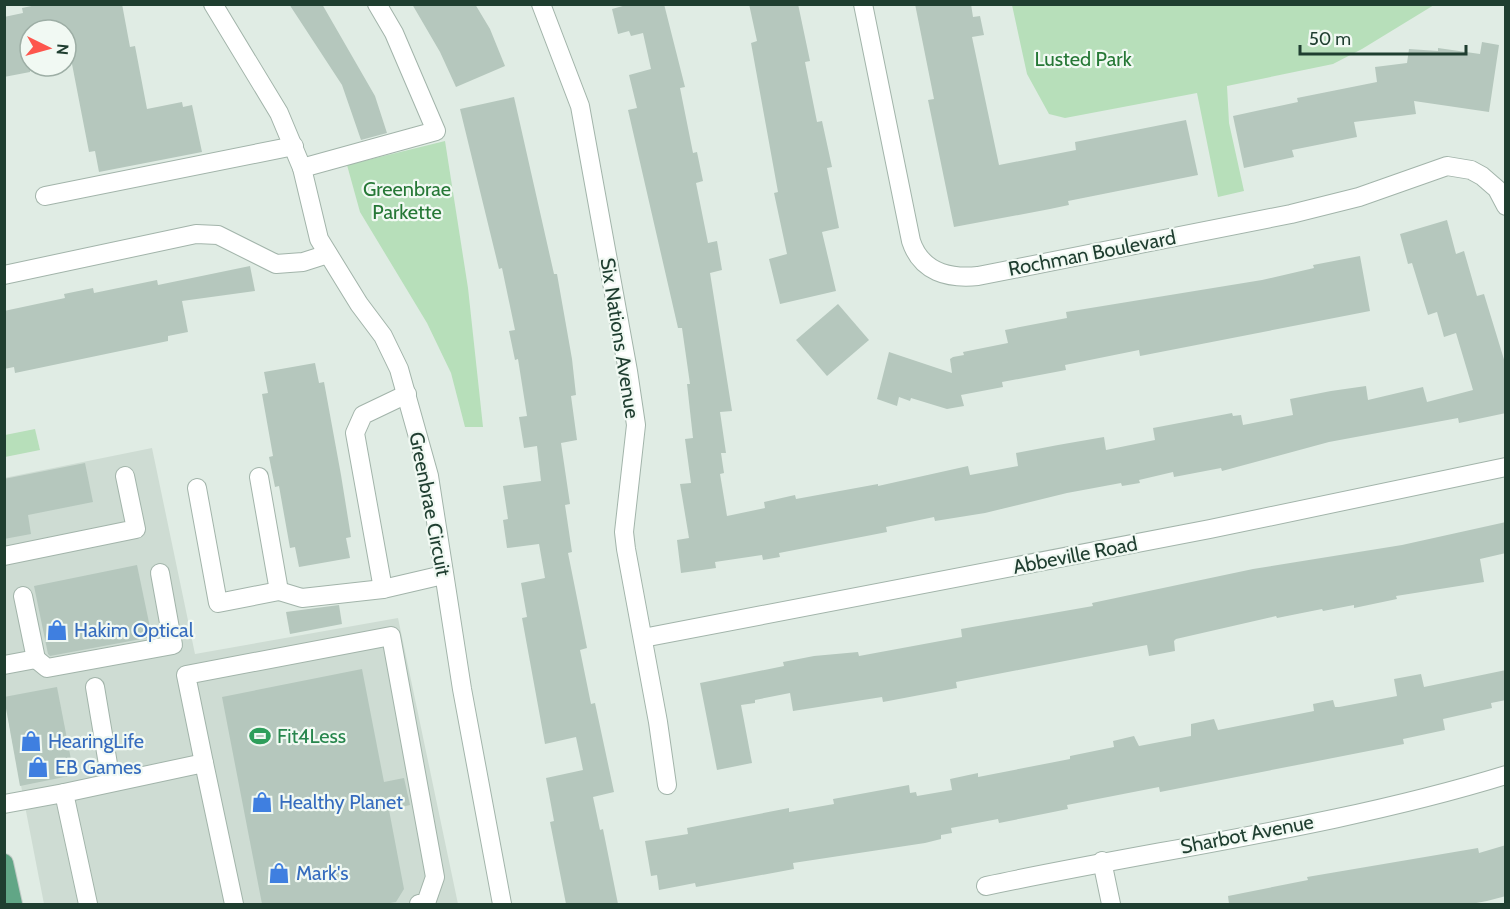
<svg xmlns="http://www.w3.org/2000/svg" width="1510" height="909" font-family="Cabin,sans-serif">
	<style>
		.built { fill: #cedcd3 }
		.green { fill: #b7dfba }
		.building { fill: #b5c7bd }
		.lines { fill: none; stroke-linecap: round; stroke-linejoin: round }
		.minor-casing { stroke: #a2b4aa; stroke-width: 20 }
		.major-casing { stroke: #c0c9c5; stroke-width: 20 }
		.minor { stroke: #fff; stroke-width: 18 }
		.major { stroke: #61a686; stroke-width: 18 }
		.labels { text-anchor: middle; stroke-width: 4.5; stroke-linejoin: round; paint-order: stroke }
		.park-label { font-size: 20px; fill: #267836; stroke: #f1f9f3 }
		.street-label { font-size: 20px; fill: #1f3e30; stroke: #f1f9f3 }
		.shop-label { font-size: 20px; fill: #366cbe; stroke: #f1f9f3; text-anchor: start }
		.leisure-label { font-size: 20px; fill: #27864d; stroke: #f1f9f3; text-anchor: start }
	</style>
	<rect width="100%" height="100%" fill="#e0ece4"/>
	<polygon class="built" points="152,448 195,654 398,618 458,904 44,904 5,703 4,478"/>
	<g class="green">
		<polygon points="1012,5 1012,4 1434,5 1362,49 1333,64 1227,86 1229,123 1244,191 1218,197 1197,93 1065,118 1049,114 1027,74"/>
		<polygon points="445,141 468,288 483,427 465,427 451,373 427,323 360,212 347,165"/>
		<polygon points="35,429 40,450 5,457 5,435"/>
	</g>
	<g class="building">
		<polygon points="41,4 122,4 130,47 135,46 147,109 182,102 183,107 192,105 202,152 99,172 95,151 89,152 72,64 66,65 66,30 30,30 30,72 4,77 4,17 23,13 22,8"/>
		<polygon points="289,4 322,4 375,96 387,133 361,140 342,85"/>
		<polygon points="412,4 475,4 490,29 505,66 456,87 440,52"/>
		<polygon points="630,4 664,4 685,87 680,88 693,153 697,152 703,181 696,183 708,243 717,241 722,270 710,273 732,411 720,412 726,453 721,453 724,473 720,474 727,516 765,508 764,502 795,495 796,499 878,484 878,486 968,466 970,475 1018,466 1016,453 1058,445 1104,437 1106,450 1155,440 1153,428 1232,413 1233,416 1241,415 1243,425 1293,415 1290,399 1331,391 1366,386 1368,400 1423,387 1427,402 1473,390 1456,333 1444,337 1437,312 1428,315 1412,263 1408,264 1400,234 1447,220 1456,254 1464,251 1477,296 1484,294 1506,366 1506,413 1459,423 1458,418 1329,442 1222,471 1221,468 1174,477 1173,472 1139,480 1140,483 1122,486 1121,483 1067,493 985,513 935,521 934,517 886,527 887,532 779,553 780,557 763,560 762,555 715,562 716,568 681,573 677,540 689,538 680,484 691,483 685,439 693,438 687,384 690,384 682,328 678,328 628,110 637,108 629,75 651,69 643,33 631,36 629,31 618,34 612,9"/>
		<polygon points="749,4 798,4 810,61 805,62 817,122 822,121 832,167 827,168 839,228 822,232 836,291 780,304 769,259 787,254 774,193 778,192 751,43 757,41"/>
		<polygon points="915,4 971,4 973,17 980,16 984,35 972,37 999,165 1076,150 1075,142 1186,120 1198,175 1068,201 1069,205 1050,209 954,227 928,100 934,99"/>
		<polygon points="1482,42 1499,45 1489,112 1414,101 1416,114 1354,122 1357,137 1292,150 1294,157 1244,168 1233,116 1298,102 1297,98 1377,82 1375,67 1407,63 1409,49 1438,51 1438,48 1480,54"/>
		<polygon points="514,97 554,274 557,274 572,359 576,395 571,396 577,440 561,443 570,504 565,505 572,552 568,553 587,648 580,650 591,704 595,703 614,792 593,797 600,830 603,829 618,904 566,904 550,822 554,821 546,778 583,770 576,737 545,744 522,618 527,617 521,583 545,578 539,544 507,548 503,520 508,519 503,486 541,481 537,446 524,448 519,417 527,416 518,359 515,360 509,331 515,330 502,268 499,269 460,109"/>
		<polygon points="1360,256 1370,311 1140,356 1139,350 1065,365 1066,370 1002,382 1003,387 961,395 964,406 947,409 911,398 910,401 899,397 897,406 877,399 889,352 952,373 950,359 953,357 964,355 963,352 1008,343 1005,330 1067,318 1066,312 1262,280 1314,268 1313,265"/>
		<polygon points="250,266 255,291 182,301 188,332 168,336 168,341 15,373 14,367 4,369 4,311 65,298 64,294 93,288 94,293 157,280 158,285"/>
		<polygon points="838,304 869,340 827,376 796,340"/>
		<polygon points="315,363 319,383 324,382 341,475 351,537 346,538 350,558 299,567 295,547 290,548 279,486 275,487 269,457 273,456 262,394 268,393 264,372"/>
		<polygon points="85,463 93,502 28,515 31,534 4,539 4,479"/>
		<polygon points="1506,522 1506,553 1480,559 1484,582 1396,596 1397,599 1354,608 1354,605 1323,611 1322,609 1277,618 1276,616 1176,639 1174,641 1175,651 1149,656 1147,645 956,682 957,688 883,702 882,697 793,711 790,693 755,700 755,703 741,705 752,763 717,770 700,683 784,666 783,662 814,656 858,652 859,656 962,637 961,629 1093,606 1092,603 1253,569 1402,545"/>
		<polygon points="137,565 152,637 50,656 48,654 34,586"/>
		<polygon points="339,605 342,624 290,634 286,612"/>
		<polygon points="362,669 384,782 404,778 410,805 389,810 404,889 396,902 384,904 262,904 222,697"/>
		<polygon points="1506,670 1506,700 1491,703 1492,708 1443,719 1445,730 1403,739 1404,744 1160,792 1159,787 1067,805 1068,809 999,823 998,819 951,828 952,833 941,835 941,839 925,843 793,863 794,869 696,887 695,883 659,890 657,875 651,876 645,841 688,834 687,828 692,827 789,808 789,812 834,804 833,799 909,785 910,793 916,792 917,796 952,790 950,779 978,773 978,777 1070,759 1070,756 1114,747 1113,741 1134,736 1139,746 1191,736 1191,724 1214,719 1218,730 1314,711 1313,704 1333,700 1335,707 1339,707 1397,696 1394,679 1421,674 1424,687"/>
		<polygon points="57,687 74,775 20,786 4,697"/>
		<polygon points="1506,845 1506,896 1487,901 1471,904 1229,904 1228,896 1308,880 1307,877 1478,848 1479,853"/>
	</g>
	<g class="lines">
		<defs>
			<g id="minor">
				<polyline points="213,4 279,113 302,168 319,239 359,304 383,336 399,369 429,476 462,689 502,904"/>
				<polyline points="541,4 580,106 628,371 636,425 624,532 626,549 658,722 667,785"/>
				<path d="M 863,4 L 911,241 C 921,272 948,279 978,276 L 1291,214 L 1359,197 L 1447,166 L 1471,170 L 1482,176 L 1497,189 L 1506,206"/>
				<polyline points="302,168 436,131 394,33 377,4"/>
				<polyline points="45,196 294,146"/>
				<polyline points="4,275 196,234 218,235 276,264 303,262 328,254"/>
				<polyline points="197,488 218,603 279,591 259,477"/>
				<polyline points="4,556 136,529 125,476"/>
				<polyline points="383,589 355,433 363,415 407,394"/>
				<polyline points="279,591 302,598 383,589 443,575"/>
				<polyline points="643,638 1210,529 1506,467"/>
				<polyline points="36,659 47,668 173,645 160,573"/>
				<polyline points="4,665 36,659 23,596"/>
				<polyline points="95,687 111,782"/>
				<polyline points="204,763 186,675 391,636 435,877 426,903 419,904"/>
				<polyline points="4,804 64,793"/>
				<polyline points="1102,861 1111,904"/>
				<path d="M 986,886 C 1159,849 1337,827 1506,775"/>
				<polyline points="88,904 64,793 204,763 234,904"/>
			</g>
			<polyline id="major" points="4,863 13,904"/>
		</defs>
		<use href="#minor" class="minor-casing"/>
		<use href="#major" class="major-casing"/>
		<use href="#minor" class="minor"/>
		<use href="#major" class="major"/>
	</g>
	<defs>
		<symbol id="shop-bare" viewBox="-9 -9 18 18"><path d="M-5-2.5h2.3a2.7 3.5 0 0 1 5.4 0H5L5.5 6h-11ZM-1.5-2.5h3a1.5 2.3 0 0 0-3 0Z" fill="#3f7fe0" stroke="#f1f9f3" stroke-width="2.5" paint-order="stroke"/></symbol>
		<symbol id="stadium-bare" viewBox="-9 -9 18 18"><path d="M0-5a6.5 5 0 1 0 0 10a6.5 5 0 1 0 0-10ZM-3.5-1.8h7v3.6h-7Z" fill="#2e9e5b" stroke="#f1f9f3" stroke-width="2.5" paint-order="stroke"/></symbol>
	</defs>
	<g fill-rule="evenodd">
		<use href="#shop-bare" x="42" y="615" width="30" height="30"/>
		<use href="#stadium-bare" x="245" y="721" width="30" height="30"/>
		<use href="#shop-bare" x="16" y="726" width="30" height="30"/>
		<use href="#shop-bare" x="23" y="752" width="30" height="30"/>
		<use href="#shop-bare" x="247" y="787" width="30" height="30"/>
		<use href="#shop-bare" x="264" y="858" width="30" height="30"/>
	</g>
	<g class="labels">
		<g class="park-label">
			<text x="1083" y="66">Lusted Park</text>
			<text x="407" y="196">Greenbrae<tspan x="407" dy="23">Parkette</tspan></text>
		</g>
		<g class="street-label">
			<text transform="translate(1092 253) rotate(-11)" y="7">Rochman Boulevard</text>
			<text transform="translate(620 338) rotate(81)" y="7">Six Nations Avenue</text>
			<text transform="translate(430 504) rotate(79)" y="7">Greenbrae Circuit</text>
			<text transform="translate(1075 555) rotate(-11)" y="7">Abbeville Road</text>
			<text transform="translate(1247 834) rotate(-11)" y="7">Sharbot Avenue</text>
		</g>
		<g class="shop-label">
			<text x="74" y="637">Hakim Optical</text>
			<text x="48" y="748">HearingLife</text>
			<text x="55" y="774">EB Games</text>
			<text x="279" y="809">Healthy Planet</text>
			<text x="296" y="880">Mark's</text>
		</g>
		<g class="leisure-label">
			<text x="277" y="743">Fit4Less</text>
		</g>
	</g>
	<rect width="1510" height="909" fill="none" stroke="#1f3e30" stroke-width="12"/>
	<g transform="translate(48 48) rotate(95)"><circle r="28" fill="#f1f9f3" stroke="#9daea5" stroke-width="1.5"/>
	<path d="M0-4.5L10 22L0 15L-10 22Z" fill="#fd564d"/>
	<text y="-9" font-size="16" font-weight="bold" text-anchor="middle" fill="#1f3e30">N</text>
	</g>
	<path d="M1300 45v9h166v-9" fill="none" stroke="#1f3e30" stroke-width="3"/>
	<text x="1309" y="45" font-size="18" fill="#1f3e30" stroke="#f1f9f3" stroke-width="4.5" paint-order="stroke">50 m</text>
</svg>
